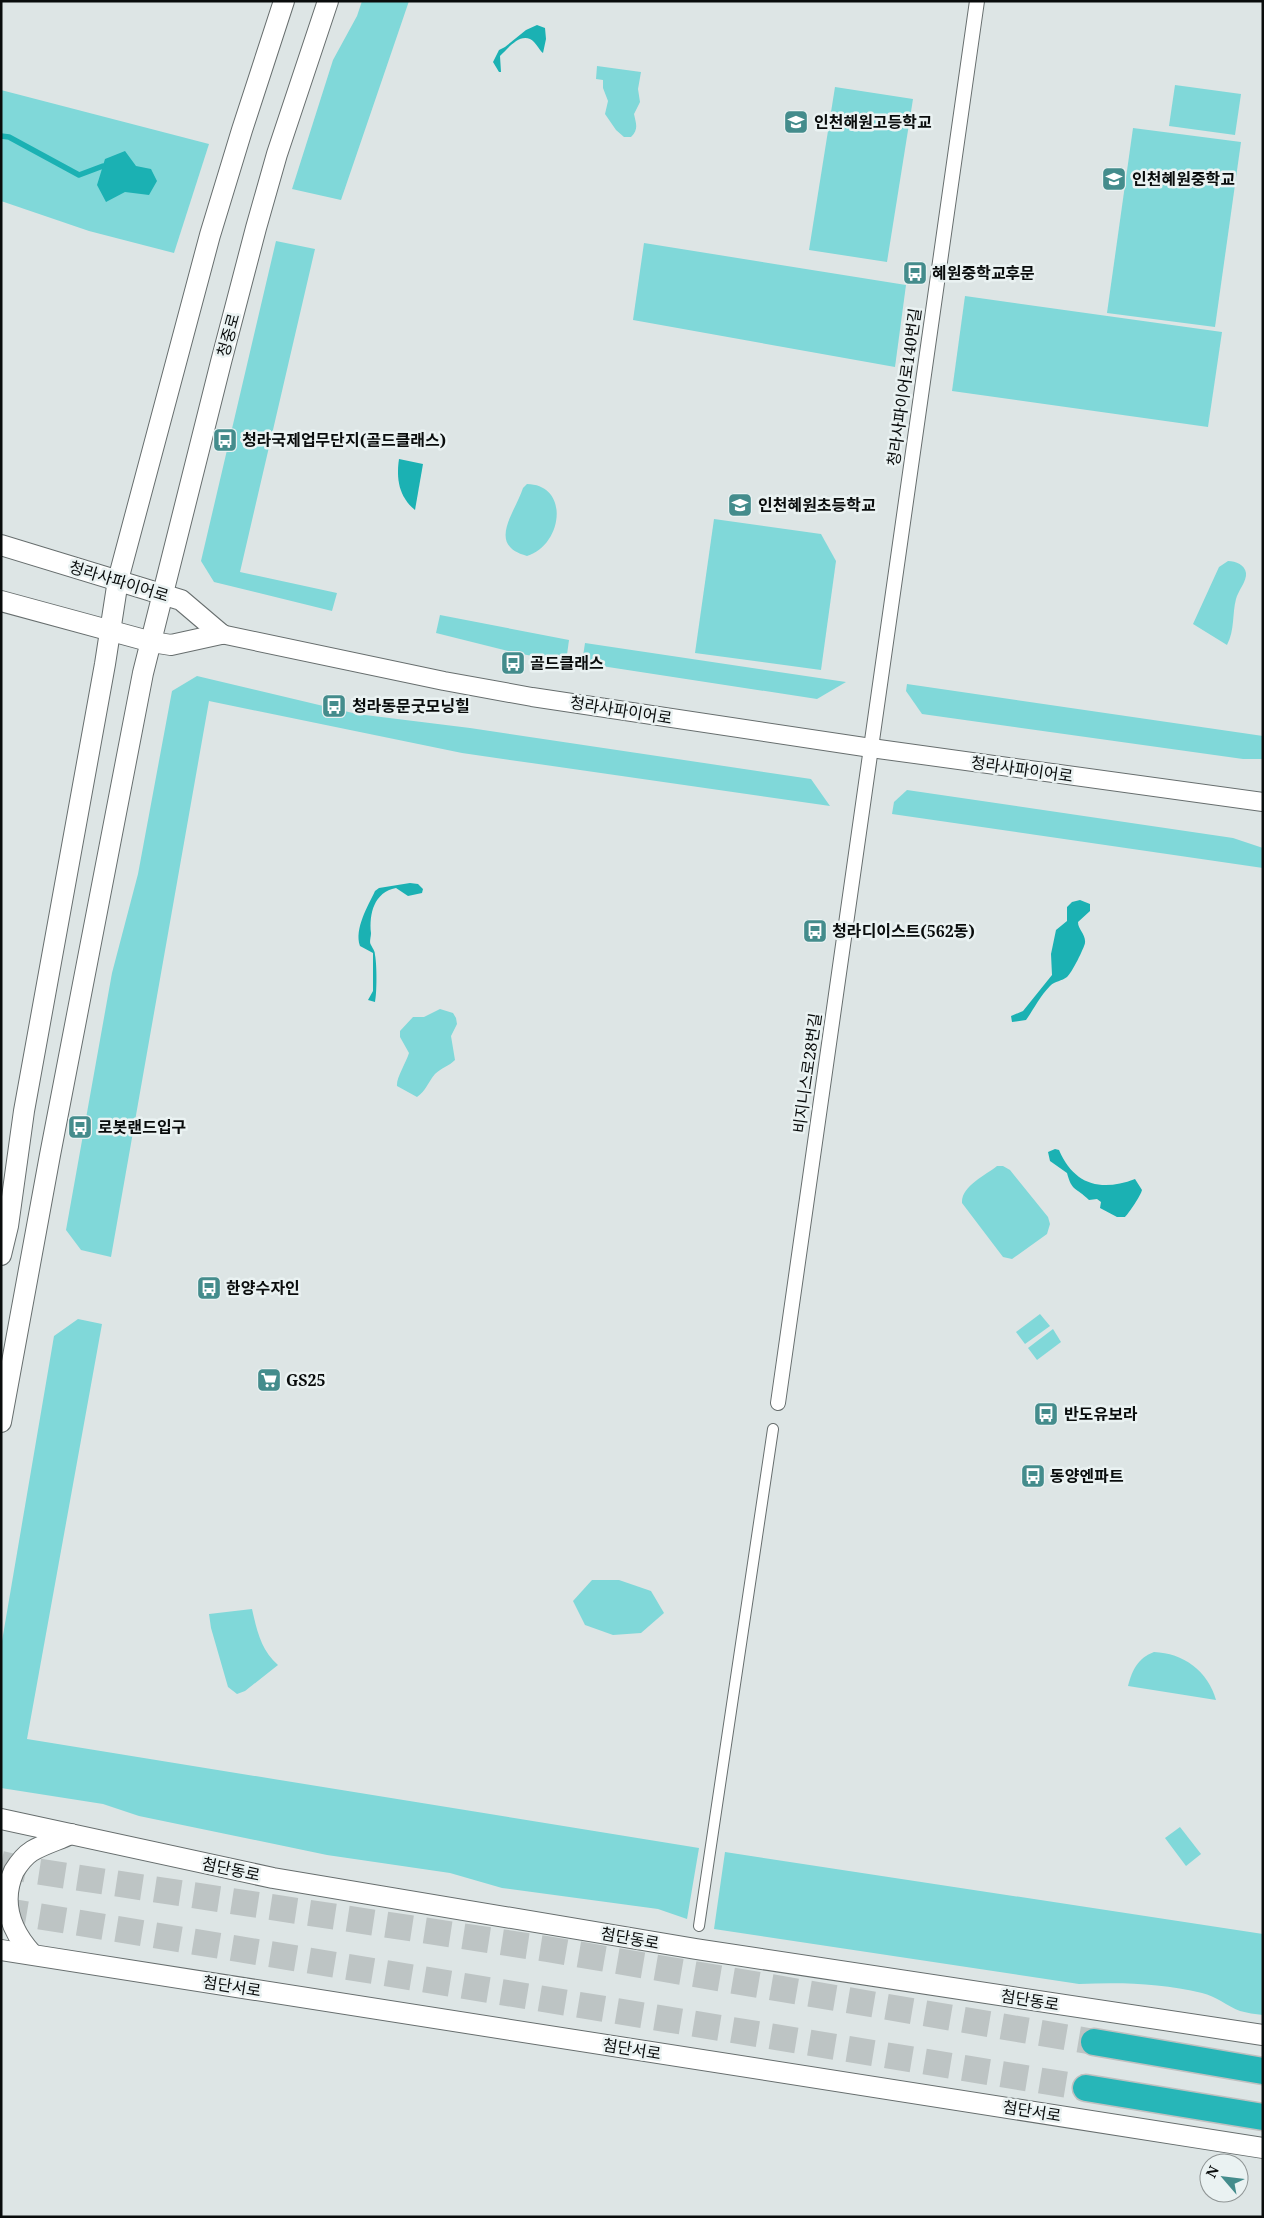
<svg xmlns="http://www.w3.org/2000/svg" width="1264" height="2218" font-family="'Noto Serif','Noto Sans KR',serif">
	<style>
		.green { fill: #80d8d9 }
		.water { fill: #1bb1b3 }
		.lines { fill: none; stroke-linecap: round; stroke-linejoin: round }
		.stream { stroke: #1bb1b3; stroke-width: 5.5 }
		.motorway-tunnel { stroke: #bdc4c4; stroke-width: 26; stroke-dasharray: 26 13; stroke-linecap: butt }
		.pedestrian-casing { stroke: #676e6e; stroke-width: 12 }
		.minor-casing { stroke: #676e6e; stroke-width: 16 }
		.tertiary-casing { stroke: #676e6e; stroke-width: 20 }
		.secondary-casing { stroke: #676e6e; stroke-width: 22 }
		.motorway-casing { stroke: #bfc0c0; stroke-width: 29 }
		.pedestrian { stroke: #fff; stroke-width: 10 }
		.minor { stroke: #fff; stroke-width: 14 }
		.tertiary { stroke: #fff; stroke-width: 18 }
		.secondary { stroke: #fff; stroke-width: 20 }
		.motorway { stroke: #27b6b8; stroke-width: 26 }
		.labels { text-anchor: middle; stroke-width: 5; stroke-linejoin: round; paint-order: stroke }
		.poi-label { font-size: 16px; font-weight: bold; fill: #090c0c; stroke: #eaf2f2; text-anchor: start }
		.street-label { font-size: 16px; fill: #090c0c; stroke: #eaf2f2 }
	</style>
	<rect width="100%" height="100%" fill="#dde5e5"/>
	<g class="green">
		<polygon points="362,1 409,1 341,200 292,189 333,60 357,16"/>
		<path d="M 597,66 L 641,72 L 638,89 L 640,102 L 634,114 C 636,124 639,129 631,137 L 624,137 L 616,130 L 605,114 L 608,101 L 603,88 L 603,80 L 596,79 Z"/>
		<polygon points="1175,85 1241,94 1235,135 1169,126"/>
		<polygon points="835,87 913,99 887,262 809,250"/>
		<polygon points="1,90 209,144 174,253 89,231 1,201"/>
		<polygon points="1133,128 1241,142 1215,327 1107,313"/>
		<polygon points="276,241 315,249 240,572 337,593 332,611 214,582 201,561"/>
		<polygon points="644,243 906,285 895,367 633,320"/>
		<polygon points="965,296 1222,332 1208,427 952,391"/>
		<path d="M 527,484 C 571,485 562,546 527,556 C 486,545 515,513 523,488 Z"/>
		<polygon points="714,519 821,534 836,561 821,670 695,653"/>
		<path d="M 1228,561 C 1236,561 1245,565 1246,573 C 1247,581 1238,591 1236,599 C 1232,614 1235,630 1227,645 L 1193,624 L 1219,567 Z"/>
		<polygon points="440,615 569,640 566,662 516,653 436,633"/>
		<polygon points="585,643 846,682 817,699 582,663"/>
		<polygon points="197,676 357,714 470,728 811,779 830,806 462,753 209,701 111,1257 81,1250 66,1230 112,973 138,874 172,691"/>
		<polygon points="907,684 1263,736 1263,759 1243,759 922,714 906,691"/>
		<polygon points="907,790 1233,838 1263,848 1263,868 892,814 894,802"/>
		<path d="M 440,1009 L 453,1013 L 456,1018 L 457,1024 L 451,1036 L 455,1060 C 449,1066 441,1068 435,1074 C 428,1082 426,1091 417,1097 L 397,1086 C 396,1078 406,1063 409,1053 L 400,1037 L 400,1031 L 413,1017 L 424,1017 Z"/>
		<path d="M 997,1166 L 1003,1166 L 1010,1170 L 1048,1217 L 1050,1224 L 1047,1234 L 1012,1259 L 1003,1257 L 962,1203 C 961,1186 986,1175 997,1166 Z"/>
		<polygon points="1040,1314 1050,1326 1025,1344 1016,1332"/>
		<polygon points="78,1319 102,1324 27,1739 699,1848 687,1919 658,1909 502,1888 450,1873 327,1855 139,1816 103,1804 1,1788 1,1647 54,1336"/>
		<polygon points="1053,1329 1061,1342 1037,1360 1028,1348"/>
		<polygon points="592,1580 619,1580 651,1591 664,1613 641,1633 613,1635 585,1625 573,1601"/>
		<path d="M 252,1609 C 257,1631 261,1650 278,1665 L 245,1691 L 237,1694 L 228,1687 L 211,1628 L 209,1614 Z"/>
		<path d="M 1154,1652 C 1183,1653 1208,1671 1216,1700 L 1128,1686 C 1132,1670 1138,1658 1154,1652 Z"/>
		<polygon points="1180,1827 1201,1854 1186,1866 1165,1838"/>
		<path d="M 725,1852 L 1263,1934 L 1263,2015 C 1255,2014 1247,2013 1240,2011 C 1227,2006 1216,1996 1202,1993 C 1162,1983 1119,1982 1079,1984 L 714,1929 Z"/>
	</g>
	<g class="water">
		<path d="M 537,25 L 545,28 L 546,39 L 543,53 C 539,50 536,42 530,39 C 518,34 507,50 500,56 L 501,72 L 499,72 L 493,62 L 499,50 L 505,47 L 526,30 Z"/>
		<polygon points="125,151 136,166 151,169 157,181 149,195 125,192 106,202 97,185 105,159"/>
		<path d="M 399,459 L 423,464 L 415,510 C 399,497 396,479 399,459 Z"/>
		<path d="M 410,883 L 418,884 L 423,889 L 422,893 L 408,896 L 396,888 C 374,892 369,914 371,933 C 371,937 369,942 371,945 C 373,949 375,951 375,955 C 377,965 377,993 375,1002 L 368,1000 L 373,991 L 373,953 L 360,946 C 354,929 368,906 375,891 L 379,888 Z"/>
		<path d="M 1080,900 L 1090,904 L 1090,911 L 1078,922 C 1078,930 1086,934 1085,943 C 1084,948 1072,973 1067,977 C 1062,981 1055,981 1050,986 C 1040,996 1034,1009 1026,1020 L 1012,1022 L 1011,1016 L 1023,1011 L 1052,975 L 1051,954 L 1056,930 L 1067,921 L 1067,907 L 1072,902 Z"/>
		<path d="M 1055,1149 L 1059,1150 C 1074,1185 1101,1192 1135,1179 L 1142,1190 C 1141,1195 1129,1213 1125,1217 L 1117,1217 L 1100,1208 L 1101,1202 L 1097,1199 L 1089,1200 C 1076,1187 1072,1192 1067,1173 L 1050,1161 L 1048,1152 Z"/>
	</g>
	<g class="lines">
		<polyline class="stream" points="1,136 9,137 79,175 103,166"/>
		<g class="motorway-tunnel">
			<polyline points="1,1864 28,1870 547,1949 1094,2042"/>
			<polyline points="1,1910 1086,2088"/>
		</g>
		<defs>
			<polyline id="pedestrian" points="699,1926 773,1429"/>
			<polyline id="minor" points="778,1403 977,1"/>
			<polyline id="tertiary" points="221,634 444,681 532,697 871,748 1263,802"/>
			<g id="secondary">
				<polyline points="1,545 181,600 221,634"/>
				<polyline points="1,601 152,642 171,645 221,634"/>
				<polyline points="1,1255 8,1226 24,1111 105,664 118,580 210,235 242,130 284,1"/>
				<polyline points="1,1422 50,1155 143,673 221,362 256,228 277,154 328,1"/>
				<polyline points="1,1819 273,1878 696,1949 1263,2035"/>
				<polyline points="1,1950 1263,2148"/>
				<path d="M 32,1954 C 11,1931 0,1902 14,1871 C 19,1863 24,1856 32,1851 C 44,1844 58,1840 71,1834"/>
			</g>
			<g id="motorway">
				<polyline points="1094,2042 1263,2071"/>
				<polyline points="1086,2088 1263,2117"/>
			</g>
		</defs>
		<use href="#pedestrian" class="pedestrian-casing"/>
		<use href="#minor" class="minor-casing"/>
		<use href="#tertiary" class="tertiary-casing"/>
		<use href="#secondary" class="secondary-casing"/>
		<use href="#motorway" class="motorway-casing"/>
		<use href="#pedestrian" class="pedestrian"/>
		<use href="#minor" class="minor"/>
		<use href="#tertiary" class="tertiary"/>
		<use href="#secondary" class="secondary"/>
		<use href="#motorway" class="motorway"/>
	</g>
	<defs>
		<symbol id="school-square" viewBox="-11 -11 22 22"><rect x="-9" y="-9" width="18" height="18" rx="4" fill="#448c8c" stroke="#eaf2f2"/><path d="M0-5L7-2L0 1L-7-2ZM-4 1L0 2.5L4 1V4Q0 6-4 4Z" fill="#fff"/></symbol>
		<symbol id="bus-square" viewBox="-11 -11 22 22"><rect x="-9" y="-9" width="18" height="18" rx="4" fill="#448c8c" stroke="#eaf2f2"/><path d="M-5-6H5V4H4V6H2V4H-2V6H-4V4H-5ZM-3.5-4V0h7V-4ZM-3.5 1.2v1.5H-2V1.2ZM2 1.2v1.5H3.5V1.2Z" fill="#fff"/></symbol>
		<symbol id="supermarket-square" viewBox="-11 -11 22 22"><rect x="-9" y="-9" width="18" height="18" rx="4" fill="#448c8c" stroke="#eaf2f2"/><path d="M-6-5.5h2.5l.6 2H6L4.5 2H-2.5L-4.4-4H-6ZM-1.5 3.2a1.3 1.3 0 1 0 .1 0ZM3 3.2a1.3 1.3 0 1 0 .1 0Z" fill="#fff"/></symbol>
	</defs>
	<g fill-rule="evenodd">
		<use href="#school-square" x="782" y="108" width="28" height="28"/>
		<use href="#school-square" x="1100" y="165" width="28" height="28"/>
		<use href="#bus-square" x="901" y="259" width="28" height="28"/>
		<use href="#bus-square" x="211" y="426" width="28" height="28"/>
		<use href="#school-square" x="726" y="491" width="28" height="28"/>
		<use href="#bus-square" x="499" y="649" width="28" height="28"/>
		<use href="#bus-square" x="320" y="692" width="28" height="28"/>
		<use href="#bus-square" x="801" y="917" width="28" height="28"/>
		<use href="#bus-square" x="66" y="1113" width="28" height="28"/>
		<use href="#bus-square" x="195" y="1274" width="28" height="28"/>
		<use href="#supermarket-square" x="255" y="1366" width="28" height="28"/>
		<use href="#bus-square" x="1032" y="1400" width="28" height="28"/>
		<use href="#bus-square" x="1019" y="1462" width="28" height="28"/>
	</g>
	<g class="labels">
		<g class="poi-label">
			<text x="814" y="128">인천해원고등학교</text>
			<text x="1132" y="185">인천혜원중학교</text>
			<text x="932" y="279">혜원중학교후문</text>
			<text x="242" y="446">청라국제업무단지(골드클래스)</text>
			<text x="758" y="511">인천혜원초등학교</text>
			<text x="530" y="669">골드클래스</text>
			<text x="352" y="712">청라동문굿모닝힐</text>
			<text x="832" y="937">청라디이스트(562동)</text>
			<text x="98" y="1133">로봇랜드입구</text>
			<text x="226" y="1294">한양수자인</text>
			<text x="286" y="1386">GS25</text>
			<text x="1064" y="1420">반도유보라</text>
			<text x="1050" y="1482">동양엔파트</text>
		</g>
		<g class="street-label">
			<text transform="translate(228 335) rotate(-75)" y="6">청중로</text>
			<text transform="translate(904 387) rotate(-82)" y="6">청라사파이어로140번길</text>
			<text transform="translate(119 581) rotate(17)" y="6">청라사파이어로</text>
			<text transform="translate(621 710) rotate(9)" y="6">청라사파이어로</text>
			<text transform="translate(1022 769) rotate(8)" y="6">청라사파이어로</text>
			<text transform="translate(807 1073) rotate(-82)" y="6">비지니스로28번길</text>
			<text transform="translate(231 1869) rotate(12)" y="6">첨단동로</text>
			<text transform="translate(630 1938) rotate(10)" y="6">첨단동로</text>
			<text transform="translate(232 1986) rotate(9)" y="6">첨단서로</text>
			<text transform="translate(1030 2000) rotate(9)" y="6">첨단동로</text>
			<text transform="translate(632 2049) rotate(9)" y="6">첨단서로</text>
			<text transform="translate(1032 2111) rotate(9)" y="6">첨단서로</text>
		</g>
	</g>
	<rect width="1264" height="2218" fill="none" stroke="#090c0c" stroke-width="5"/>
	<g transform="translate(1224 2178) rotate(298)"><circle r="24" fill="#eaf2f2" stroke="#909696"/>
	<path d="M0-4L9 19L0 12L-9 19Z" fill="#448c8c"/>
	<text y="-8" font-size="14" font-weight="bold" text-anchor="middle" fill="#090c0c">N</text>
	</g>
</svg>
